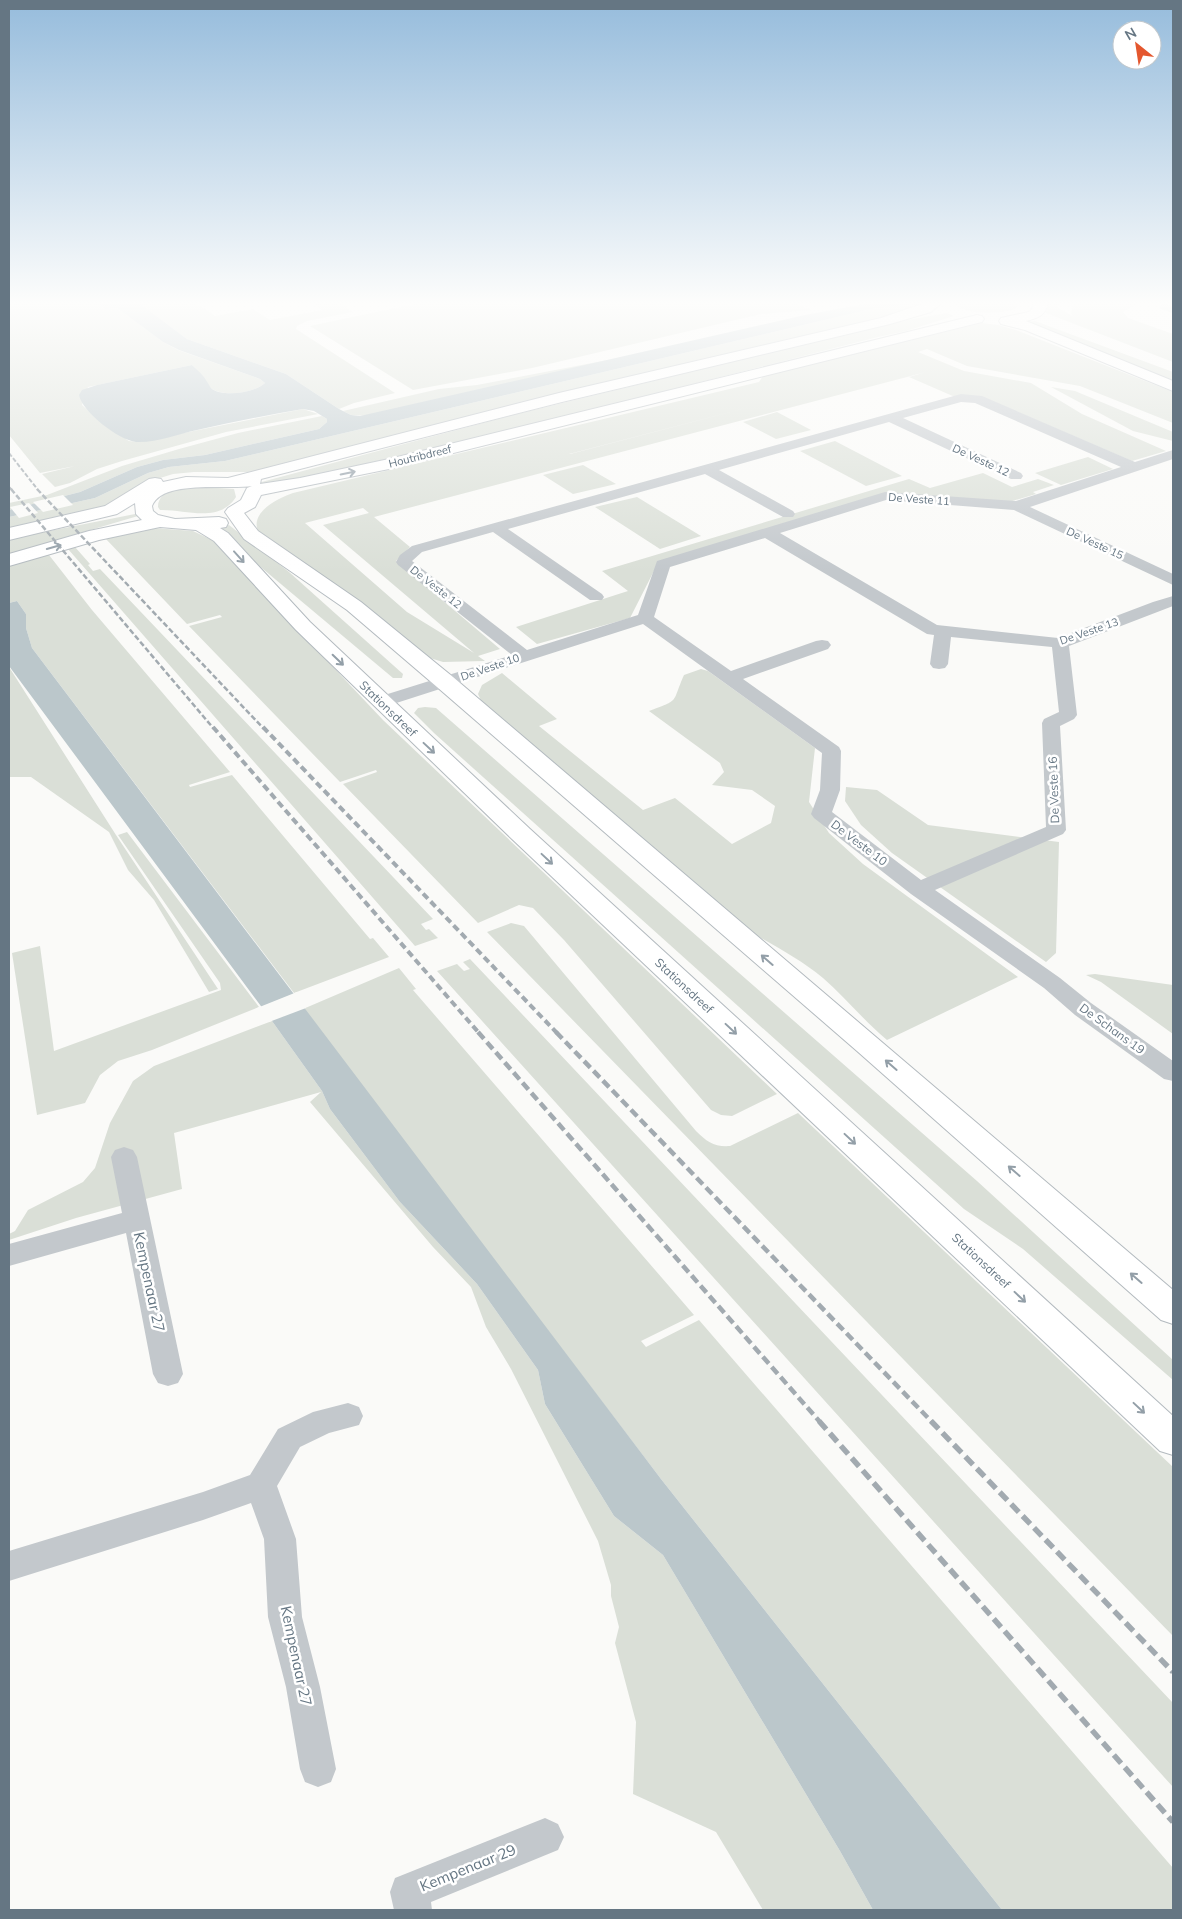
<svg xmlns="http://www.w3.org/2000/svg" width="1182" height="1919" font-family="Mulish,sans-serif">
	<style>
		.green { fill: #dadfd7; fill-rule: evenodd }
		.water { fill: #bbc7cb }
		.pier { fill: #fafaf8 }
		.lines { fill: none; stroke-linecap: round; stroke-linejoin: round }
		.secondary-casing { stroke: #b3babf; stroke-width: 2 }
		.minor { fill: #c3c8cc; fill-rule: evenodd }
		.secondary { fill: #fff; fill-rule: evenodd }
		.rail-far4 { stroke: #a2aab0; stroke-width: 2; stroke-dasharray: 4.5 2; stroke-linecap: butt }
		.rail-far3 { stroke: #a2aab0; stroke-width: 2.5; stroke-dasharray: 5.5 2.5; stroke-linecap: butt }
		.rail-far2 { stroke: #a2aab0; stroke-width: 4; stroke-dasharray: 7 4; stroke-linecap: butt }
		.rail-far1 { stroke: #a2aab0; stroke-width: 4.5; stroke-dasharray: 9 4.5; stroke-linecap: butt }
		.rail { stroke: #a2aab0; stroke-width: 5.5; stroke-dasharray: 11 5.5; stroke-linecap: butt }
		.oneway { stroke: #939fa8 }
		.labels { text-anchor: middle; stroke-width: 5; stroke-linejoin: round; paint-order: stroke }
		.far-street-label { font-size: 11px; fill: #657683; stroke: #fff }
		.street-label { font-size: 12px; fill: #657683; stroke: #fff }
		.near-street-label { font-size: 15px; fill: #657683; stroke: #fff }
	</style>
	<rect width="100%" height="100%" fill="#fafaf8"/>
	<g class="green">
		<path d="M 9,303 L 97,303 L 105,309 L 117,308 L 163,342 L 178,350 L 260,379 L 265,383 C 254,393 225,397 212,389 C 207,385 197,370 192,365 L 88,387 L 82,405 L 104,425 L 129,441 L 138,442 L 303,409 L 318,414 L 226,432 L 122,461 L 97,469 L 70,483 L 55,487 L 42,474 L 75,466 L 40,473 L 9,435 Z"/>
		<polygon points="139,303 196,303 215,316 253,309 270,320 322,310 313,303 341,303 352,312 307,321 297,326 296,329 395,393 354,403 339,409 286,374 187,339"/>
		<polygon points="419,303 797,303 811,310 761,314 532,368 413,390 310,326"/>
		<polygon points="924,303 917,309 505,408 267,469 248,472 194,472 173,474 141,484 108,505 9,529 9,517 95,498 148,473 169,467 225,461 871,309"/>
		<path d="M 1016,303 L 1018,307 C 1008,315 961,315 956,304 Z"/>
		<polygon points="1049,303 1070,303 1055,306 1074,317 1071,314 1073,305 1078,303 1144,303 1135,305 1123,312 1128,318 1173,334 1173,362 1046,313 1044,311"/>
		<polygon points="947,313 954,316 906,331 878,337 460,443 258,487 254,484 513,415 891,323"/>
		<polygon points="1035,321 1173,372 1173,381 1027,322"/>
		<path d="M 982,323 L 998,325 L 1016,330 L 1173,392 L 1173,423 L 1080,386 L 967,366 L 927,349 L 918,352 L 964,371 L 1031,383 L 1082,414 L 1166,451 L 1132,461 L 985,398 L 955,397 L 909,377 L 926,372 L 374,517 L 410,547 L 396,561 L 500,649 L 478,656 L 485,661 L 443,662 L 430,658 L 415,649 L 338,586 L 259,533 C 248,513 278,498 293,493 L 759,382 L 763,376 ZM 872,375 L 570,454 L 569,454 ZM 363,508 L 369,513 L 323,525 L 474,653 L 407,612 L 305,523 Z"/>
		<polygon points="613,359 369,416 351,415 343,411 439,389 477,385"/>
		<polygon points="1051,387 1075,391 1173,432 1173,441 1133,431"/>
		<polygon points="777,412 811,430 776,439 743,422"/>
		<polygon points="322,416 327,419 327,422 319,429 205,455 163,460 137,467 80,492 9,510 9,503 47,495 122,466 179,449 238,433"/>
		<polygon points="835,441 902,476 866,486 800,451"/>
		<polygon points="1088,457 1113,469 1061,485 1035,473"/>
		<polygon points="583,465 616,484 573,494 543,475"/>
		<polygon points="983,473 1012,487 1038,479 1054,485 1033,492 1036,494 1009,502 883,494 657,565 630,618 537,644 516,627 628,591 602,571 909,479 930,488"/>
		<path d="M 206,487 L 234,489 L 236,497 C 219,524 185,509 160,510 L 158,507 C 158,486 192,487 206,487 Z"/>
		<polygon points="637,497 701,536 660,549 595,507"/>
		<polygon points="135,514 138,516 9,554 9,539"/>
		<polygon points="229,525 289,572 403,674 402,678 393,678 245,554 221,527"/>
		<polygon points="154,528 193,531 214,541 383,720 777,1094 732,1116 721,1115 711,1110 564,940 533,908 519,905 478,923 343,784 377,772 376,770 340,782 189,626 222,617 220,615 187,624 105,538"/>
		<polygon points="75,547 90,564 88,565 93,571 100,569 433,919 421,924 426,930 429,929 438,938 415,946 68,549"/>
		<polygon points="49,555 92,610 230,772 189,785 190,787 232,775 370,939 373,938 389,957 294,993 32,648 26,628 26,614 17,601 9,603 9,565"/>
		<polygon points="9,667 116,835 218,989 209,992 154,900 128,870 109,832 31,777 9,777"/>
		<path d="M 701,669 L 708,671 L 815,748 L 809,802 L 829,833 L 863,864 L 1018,977 L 887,1040 C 864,1021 845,997 823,978 C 795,955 762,940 731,920 L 483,705 L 478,694 L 482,685 L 502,673 L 557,719 L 539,726 L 643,810 L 675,798 L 732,844 L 771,823 L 775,806 L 752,790 L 712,785 L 724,772 L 720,763 L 649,711 C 681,699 671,704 684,675 Z"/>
		<polygon points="425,707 436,708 977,1181 1173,1360 1173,1380 1023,1249 964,1209 434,733 414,713 418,708"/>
		<polygon points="846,787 877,790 928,825 1059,842 1056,953 1046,962 892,853 861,825 845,801"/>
		<polygon points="127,832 259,1007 152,1050 118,1061 100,1075 85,1103 37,1115 12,953 40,946 54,1051 221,990 220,983 118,835"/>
		<path d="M 511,923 L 524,926 L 696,1131 C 707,1142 714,1147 730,1146 L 798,1113 L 1173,1467 L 1173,1636 L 487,932 Z"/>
		<polygon points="470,959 1173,1703 1173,1787 437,971 457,964 464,971 470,969 463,962"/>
		<polygon points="399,968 416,989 413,990 694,1315 641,1341 646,1347 699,1320 1173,1868 1173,1910 1002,1910 661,1479 303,1009"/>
		<polygon points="1095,974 1173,985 1173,1034 1101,982 1086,975"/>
		<polygon points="272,1021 322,1091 330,1109 400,1202 477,1284 538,1370 545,1404 614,1516 663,1555 840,1851 873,1910 763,1910 716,1832 633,1794 636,1722 615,1643 619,1627 611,1596 611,1585 598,1541 511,1369 486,1327 471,1287 433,1247 310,1102 321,1092 174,1133 182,1189 76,1218 9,1240 9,1234 15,1231 28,1210 83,1182 95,1168 110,1123 133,1081 154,1066"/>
	</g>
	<g class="water">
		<path d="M 97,303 L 139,303 L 187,339 L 286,374 L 339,409 L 351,415 L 360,416 L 805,315 L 870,303 L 923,303 L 871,309 L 225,461 L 169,467 L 148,473 L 95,498 L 9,517 L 9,510 L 80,492 L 137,467 L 163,460 L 205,455 L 319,429 L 327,422 L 327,419 L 314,411 L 303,409 C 268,415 232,422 197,430 C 178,434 156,443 136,442 C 119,440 82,412 79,395 L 82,390 L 97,385 L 192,365 C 195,368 200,372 203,376 C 206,379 209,386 212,389 C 224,397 254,393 265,383 L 260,379 L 179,350 L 163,342 L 117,308 L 105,309 Z"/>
		<polygon points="17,601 26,614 26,628 32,648 661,1479 1002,1910 873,1910 840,1851 663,1555 614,1516 545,1404 538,1370 477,1284 400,1202 330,1109 322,1091 272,1021 9,666 9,603"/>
	</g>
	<g class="pier">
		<polygon points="63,495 73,505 43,512 33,502"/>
		<polygon points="29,503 38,513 19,518 10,507"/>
		<polygon points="297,992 306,1008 269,1022 257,1008"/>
	</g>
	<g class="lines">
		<defs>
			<g id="secondary">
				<path d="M 925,303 L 941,303 L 931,312 L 890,324 L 562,402 L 261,479 L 260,484 L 300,478 L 389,459 L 977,315 L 982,316 L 984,319 L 982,322 L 389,469 L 261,495 L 255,507 L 244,513 L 258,531 L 361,602 L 453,677 L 1173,1290 L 1173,1324 L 1161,1320 L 857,1051 L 437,687 L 347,610 L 244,539 L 225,512 L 228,508 L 241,500 L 247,488 L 252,486 C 229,490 162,479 152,506 L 153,511 L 158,515 L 175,519 L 219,517 L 226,519 L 228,523 L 226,527 L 220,528 L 228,533 L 310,622 L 530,829 L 1173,1416 L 1173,1455 L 1160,1451 L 512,839 L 296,630 L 214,541 L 196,530 L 160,527 L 99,540 L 9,566 L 9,554 L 89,531 L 142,520 L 136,514 L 135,503 L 117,514 L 9,540 L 9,528 L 105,506 L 149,479 L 155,478 L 161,479 L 163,482 L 186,477 L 228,478 L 559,393 L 881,318 Z"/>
				<path d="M 1034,303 L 1048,303 C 1045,316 1038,318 1026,321 L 1173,381 L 1173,391 L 1025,330 L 1001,324 L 999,321 L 1001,318 L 1029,312 L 1032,309 Z"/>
			</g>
		</defs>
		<use href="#secondary" class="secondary-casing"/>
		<g class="minor">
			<polygon points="1165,304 1173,306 1173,313 1161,309 1159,307 1161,305"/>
			<path d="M 961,394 L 982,396 L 1135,462 L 1173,450 L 1173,459 L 1030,507 L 1173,574 L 1173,585 L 1014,510 L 886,500 L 780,533 L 937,625 L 1058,638 L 1153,602 L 1173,596 L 1173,606 L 1069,646 L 1077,715 L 1074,719 L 1060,726 L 1066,830 L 1063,834 L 935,890 L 1060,978 L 1091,1003 L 1173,1061 L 1173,1081 L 1164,1079 L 1075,1015 L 1044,988 L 911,894 L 814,818 L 811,814 L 820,790 L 822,753 L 643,624 L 387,706 L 381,707 L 375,706 L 372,702 L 375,698 L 512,655 L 398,565 L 396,562 L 400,555 L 412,546 ZM 961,402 L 975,403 L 1121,467 L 1016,501 L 885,492 L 657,561 L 638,615 L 527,650 L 412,561 L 422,552 L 493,532 L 590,600 L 602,600 L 604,597 L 602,594 L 508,529 L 705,474 L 783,517 L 793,517 L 795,514 L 793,511 L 719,470 L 889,422 L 1011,479 L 1021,479 L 1023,476 L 1021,473 L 903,418 ZM 765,538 L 927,634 L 934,635 L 930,664 L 933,668 L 939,669 L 945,668 L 948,664 L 951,637 L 1052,647 L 1059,712 L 1044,719 L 1042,723 L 1046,827 L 921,880 L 832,812 L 840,790 L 841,751 L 839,747 L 743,679 L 828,649 L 831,645 L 828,641 L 822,640 L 816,641 L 731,671 L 654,617 L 670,567 Z"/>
			<polygon points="124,1147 133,1150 137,1157 183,1374 178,1383 168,1386 158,1383 153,1374 126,1233 9,1266 9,1244 122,1213 111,1157 115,1150"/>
			<polygon points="348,1403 359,1407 363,1416 359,1425 329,1433 300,1447 277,1486 296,1539 302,1617 320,1687 336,1769 331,1782 318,1787 305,1782 300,1769 286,1687 268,1617 264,1539 251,1503 203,1520 9,1581 9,1551 203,1492 250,1475 278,1429 313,1412"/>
			<polygon points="545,1818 558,1824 564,1837 558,1850 431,1902 432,1910 394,1910 390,1892 395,1878"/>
		</g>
		<use href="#secondary" class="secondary"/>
		<g class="rail-far4">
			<polyline points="9,453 38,490"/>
			<polyline points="9,487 12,490"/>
		</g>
		<g class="rail-far3">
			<polyline points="11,489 214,729"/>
			<polyline points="37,489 264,729"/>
		</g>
		<g class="rail-far2">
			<polyline points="213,727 479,1033"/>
			<polyline points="263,727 557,1033"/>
		</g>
		<g class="rail-far1">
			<polyline points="478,1032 820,1422"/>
			<polyline points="556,1032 932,1422"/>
		</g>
		<g class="rail">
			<polyline points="819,1421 1173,1822"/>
			<polyline points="931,1421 1173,1672"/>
		</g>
	</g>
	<defs><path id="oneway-shaft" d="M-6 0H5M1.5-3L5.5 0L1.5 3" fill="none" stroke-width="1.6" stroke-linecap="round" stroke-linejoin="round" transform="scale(1.25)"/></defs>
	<g class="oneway">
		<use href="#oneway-shaft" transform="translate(348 473) rotate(-12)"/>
		<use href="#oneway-shaft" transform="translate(54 547) rotate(-16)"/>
		<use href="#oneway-shaft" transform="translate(239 557) rotate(48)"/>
		<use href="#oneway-shaft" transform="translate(338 660) rotate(44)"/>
		<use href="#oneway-shaft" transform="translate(429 748) rotate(43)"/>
		<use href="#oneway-shaft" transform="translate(547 859) rotate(43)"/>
		<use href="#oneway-shaft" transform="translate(767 960) rotate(-139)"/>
		<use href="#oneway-shaft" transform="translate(731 1029) rotate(43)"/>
		<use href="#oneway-shaft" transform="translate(891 1065) rotate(-139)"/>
		<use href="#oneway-shaft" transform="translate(850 1139) rotate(43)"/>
		<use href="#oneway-shaft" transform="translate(1014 1171) rotate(-139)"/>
		<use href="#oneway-shaft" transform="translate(1136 1278) rotate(-139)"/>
		<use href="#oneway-shaft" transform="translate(1020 1297) rotate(43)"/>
		<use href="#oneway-shaft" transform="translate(1139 1408) rotate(43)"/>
	</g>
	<linearGradient id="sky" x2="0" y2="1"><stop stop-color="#96bcdc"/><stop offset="0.53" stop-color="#fdfdfc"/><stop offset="1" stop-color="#fdfdfc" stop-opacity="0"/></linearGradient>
	<rect width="1182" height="572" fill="url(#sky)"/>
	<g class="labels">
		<g class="far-street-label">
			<text transform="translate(420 456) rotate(-14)" y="4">Houtribdreef</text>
			<text transform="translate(981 460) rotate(25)" y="4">De Veste 12</text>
			<text transform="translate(919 499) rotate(4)" y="4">De Veste 11</text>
			<text transform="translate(1095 543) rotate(25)" y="4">De Veste 15</text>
			<text transform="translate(436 587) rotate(38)" y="4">De Veste 12</text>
			<text transform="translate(1089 631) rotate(-19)" y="4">De Veste 13</text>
			<text transform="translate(490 667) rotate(-19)" y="4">De Veste 10</text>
		</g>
		<g class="street-label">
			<text transform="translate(388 709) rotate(44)" y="4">Stationsdreef</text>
			<text transform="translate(1054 790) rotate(-92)" y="4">De Veste 16</text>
			<text transform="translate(859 843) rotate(37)" y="4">De Veste 10</text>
			<text transform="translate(684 986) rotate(43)" y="4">Stationsdreef</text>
			<text transform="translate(1112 1029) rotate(36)" y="4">De Schans 19</text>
			<text transform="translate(981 1261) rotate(43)" y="4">Stationsdreef</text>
		</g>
		<g class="near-street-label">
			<text transform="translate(149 1282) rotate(78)" y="5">Kempenaar 27</text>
			<text transform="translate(296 1656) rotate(78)" y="5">Kempenaar 27</text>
			<text transform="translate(468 1868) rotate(-22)" y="5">Kempenaar 29</text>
		</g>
	</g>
	<rect width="1182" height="1919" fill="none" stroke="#657683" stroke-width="20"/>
	<g transform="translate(1137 45) rotate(330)"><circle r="24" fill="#ffffff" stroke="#c1c8cd"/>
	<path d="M0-4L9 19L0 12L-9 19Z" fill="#e4572e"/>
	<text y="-8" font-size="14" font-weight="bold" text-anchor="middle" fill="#657683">N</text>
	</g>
</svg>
